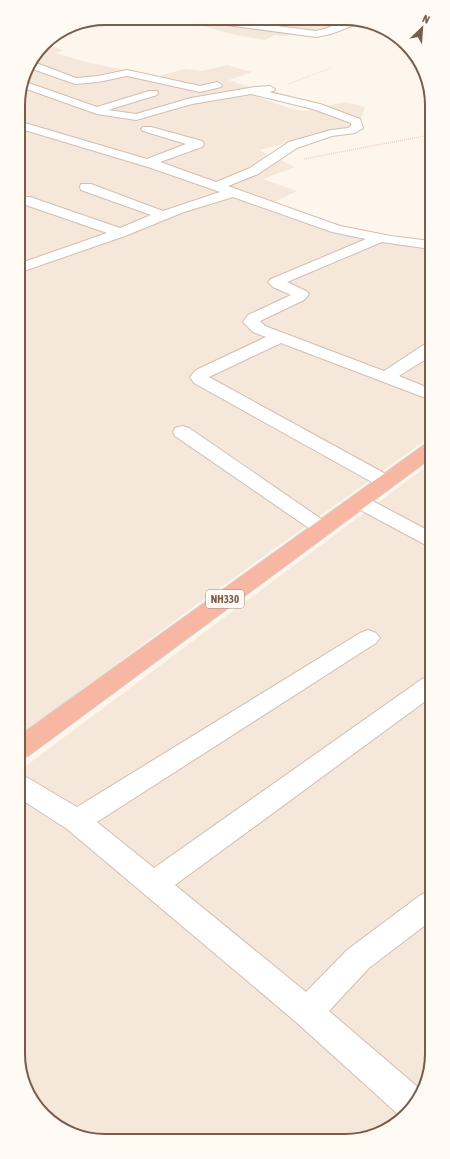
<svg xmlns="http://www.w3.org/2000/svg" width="450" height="1159" font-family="'Asap Condensed',sans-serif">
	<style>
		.residential { fill: #f5e8da }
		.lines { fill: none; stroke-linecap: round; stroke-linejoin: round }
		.street-casing { stroke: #d1beb0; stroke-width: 2 }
		.highway-casing { stroke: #dad1cd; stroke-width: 2 }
		.path-far1 { stroke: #d9b8a5; stroke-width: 1; stroke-dasharray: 0.5 1.5; stroke-linecap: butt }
		.path { stroke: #d9b8a5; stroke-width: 1.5; stroke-dasharray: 0.5 1.5; stroke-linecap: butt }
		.street { fill: #fff; fill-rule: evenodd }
		.highway { fill: #f7b7a3; fill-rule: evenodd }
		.labels { text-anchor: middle; stroke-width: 3; stroke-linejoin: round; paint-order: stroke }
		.shield { fill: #fffaf3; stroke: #a28b7f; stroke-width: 1 }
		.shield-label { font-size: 11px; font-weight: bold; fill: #7a5c4d }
		.rim { fill: none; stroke: #7a5c4d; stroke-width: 2 }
	</style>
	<rect width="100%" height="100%" fill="#fdf6ec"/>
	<g class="residential">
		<polygon points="105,18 153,18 128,25 101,19"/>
		<polygon points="158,18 360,20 325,32 298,31 286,36 275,35 265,40 231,34 207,27"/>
		<polygon points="61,31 74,33 52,44 53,47 64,50 56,53 82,61 156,77 185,69 202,71 227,65 252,72 229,80 249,87 236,90 289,108 304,111 345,102 365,107 359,125 259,150 295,167 263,179 297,191 266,206 311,224 431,247 431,436 184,614 19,736 18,99 27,67 47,40"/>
		<polygon points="431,463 432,1059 411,1111 362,1139 88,1139 44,1116 20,1071 19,771"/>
	</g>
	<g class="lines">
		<defs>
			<g id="street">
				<polygon points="152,18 172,18 176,21 171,24 153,20"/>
				<path d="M 201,19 L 224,19 L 316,31 C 329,29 354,16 365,21 L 331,34 L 316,37 L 205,22 L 202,21 Z"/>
				<polygon points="31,61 76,78 98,76 127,70 200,86 217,82 222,85 221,87 200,92 127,76 98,82 75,84 27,67"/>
				<polygon points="23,81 97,107 149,91 157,91 158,93 157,95 108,110 136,114 191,98 255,87 270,86 275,89 274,91 269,92 320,104 360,119 363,128 355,133 332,136 297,148 258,174 228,186 340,226 391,236 431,241 431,249 382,242 287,282 306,291 309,294 304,300 260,321 265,326 384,371 425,344 431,343 431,356 399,376 431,389 431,400 281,343 209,377 393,478 396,482 393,486 386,488 379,486 194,383 190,377 196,370 266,337 253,332 243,322 248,315 291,295 273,287 268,282 271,279 366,239 332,232 233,197 184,212 125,236 18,273 18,264 107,233 20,203 18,200 20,197 30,197 120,228 151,215 81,190 80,187 81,184 91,184 163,211 220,192 151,168 18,128 18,121 147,159 186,144 143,131 141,129 143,127 151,127 202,141 204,144 202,147 160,162 216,182 250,168 289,142 331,130 348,128 351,126 351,123 313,109 251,94 192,104 136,120 97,114 21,87"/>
				<polygon points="182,426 189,428 330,525 333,529 330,533 323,535 316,533 175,436 173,432 175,428"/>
				<polygon points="360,496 367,498 431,532 431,546 424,544 353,506 350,502 353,498"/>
				<polygon points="368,630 376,633 380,638 376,643 97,822 154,868 422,679 431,677 431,697 175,885 306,992 347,950 422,894 432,891 432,920 369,968 329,1011 420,1089 411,1111 401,1117 296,1022 67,829 19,798 19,775 28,778 77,807 360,633"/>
			</g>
			<polygon id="highway" points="431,443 431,458 28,756 19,758 19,736 424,445"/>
		</defs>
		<use href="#street" class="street-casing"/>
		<use href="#highway" class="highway-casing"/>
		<polyline class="path-far1" points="288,84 331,68"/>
		<polyline class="path" points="304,159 430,135"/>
		<use href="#street" class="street"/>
		<use href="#highway" class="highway"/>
	</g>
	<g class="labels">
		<rect class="shield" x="206" y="590" width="38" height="18" rx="3"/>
		<g class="shield-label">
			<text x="225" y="603">NH330</text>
		</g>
	</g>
	<path d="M0 0H450V1159H0ZM105 25H345A80 80 0 0 1 425 105V1054A80 80 0 0 1 345 1134H105A80 80 0 0 1 25 1054V105A80 80 0 0 1 105 25Z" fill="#fffaf3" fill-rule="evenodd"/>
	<path class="rim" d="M105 25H345A80 80 0 0 1 425 105V1054A80 80 0 0 1 345 1134H105A80 80 0 0 1 25 1054V105A80 80 0 0 1 105 25Z"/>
	<g transform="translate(422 28) rotate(25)" stroke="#fffaf3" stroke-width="3" paint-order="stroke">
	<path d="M0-3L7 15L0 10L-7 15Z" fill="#7a5c4d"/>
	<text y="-6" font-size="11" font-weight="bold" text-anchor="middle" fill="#7a5c4d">N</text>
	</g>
</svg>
